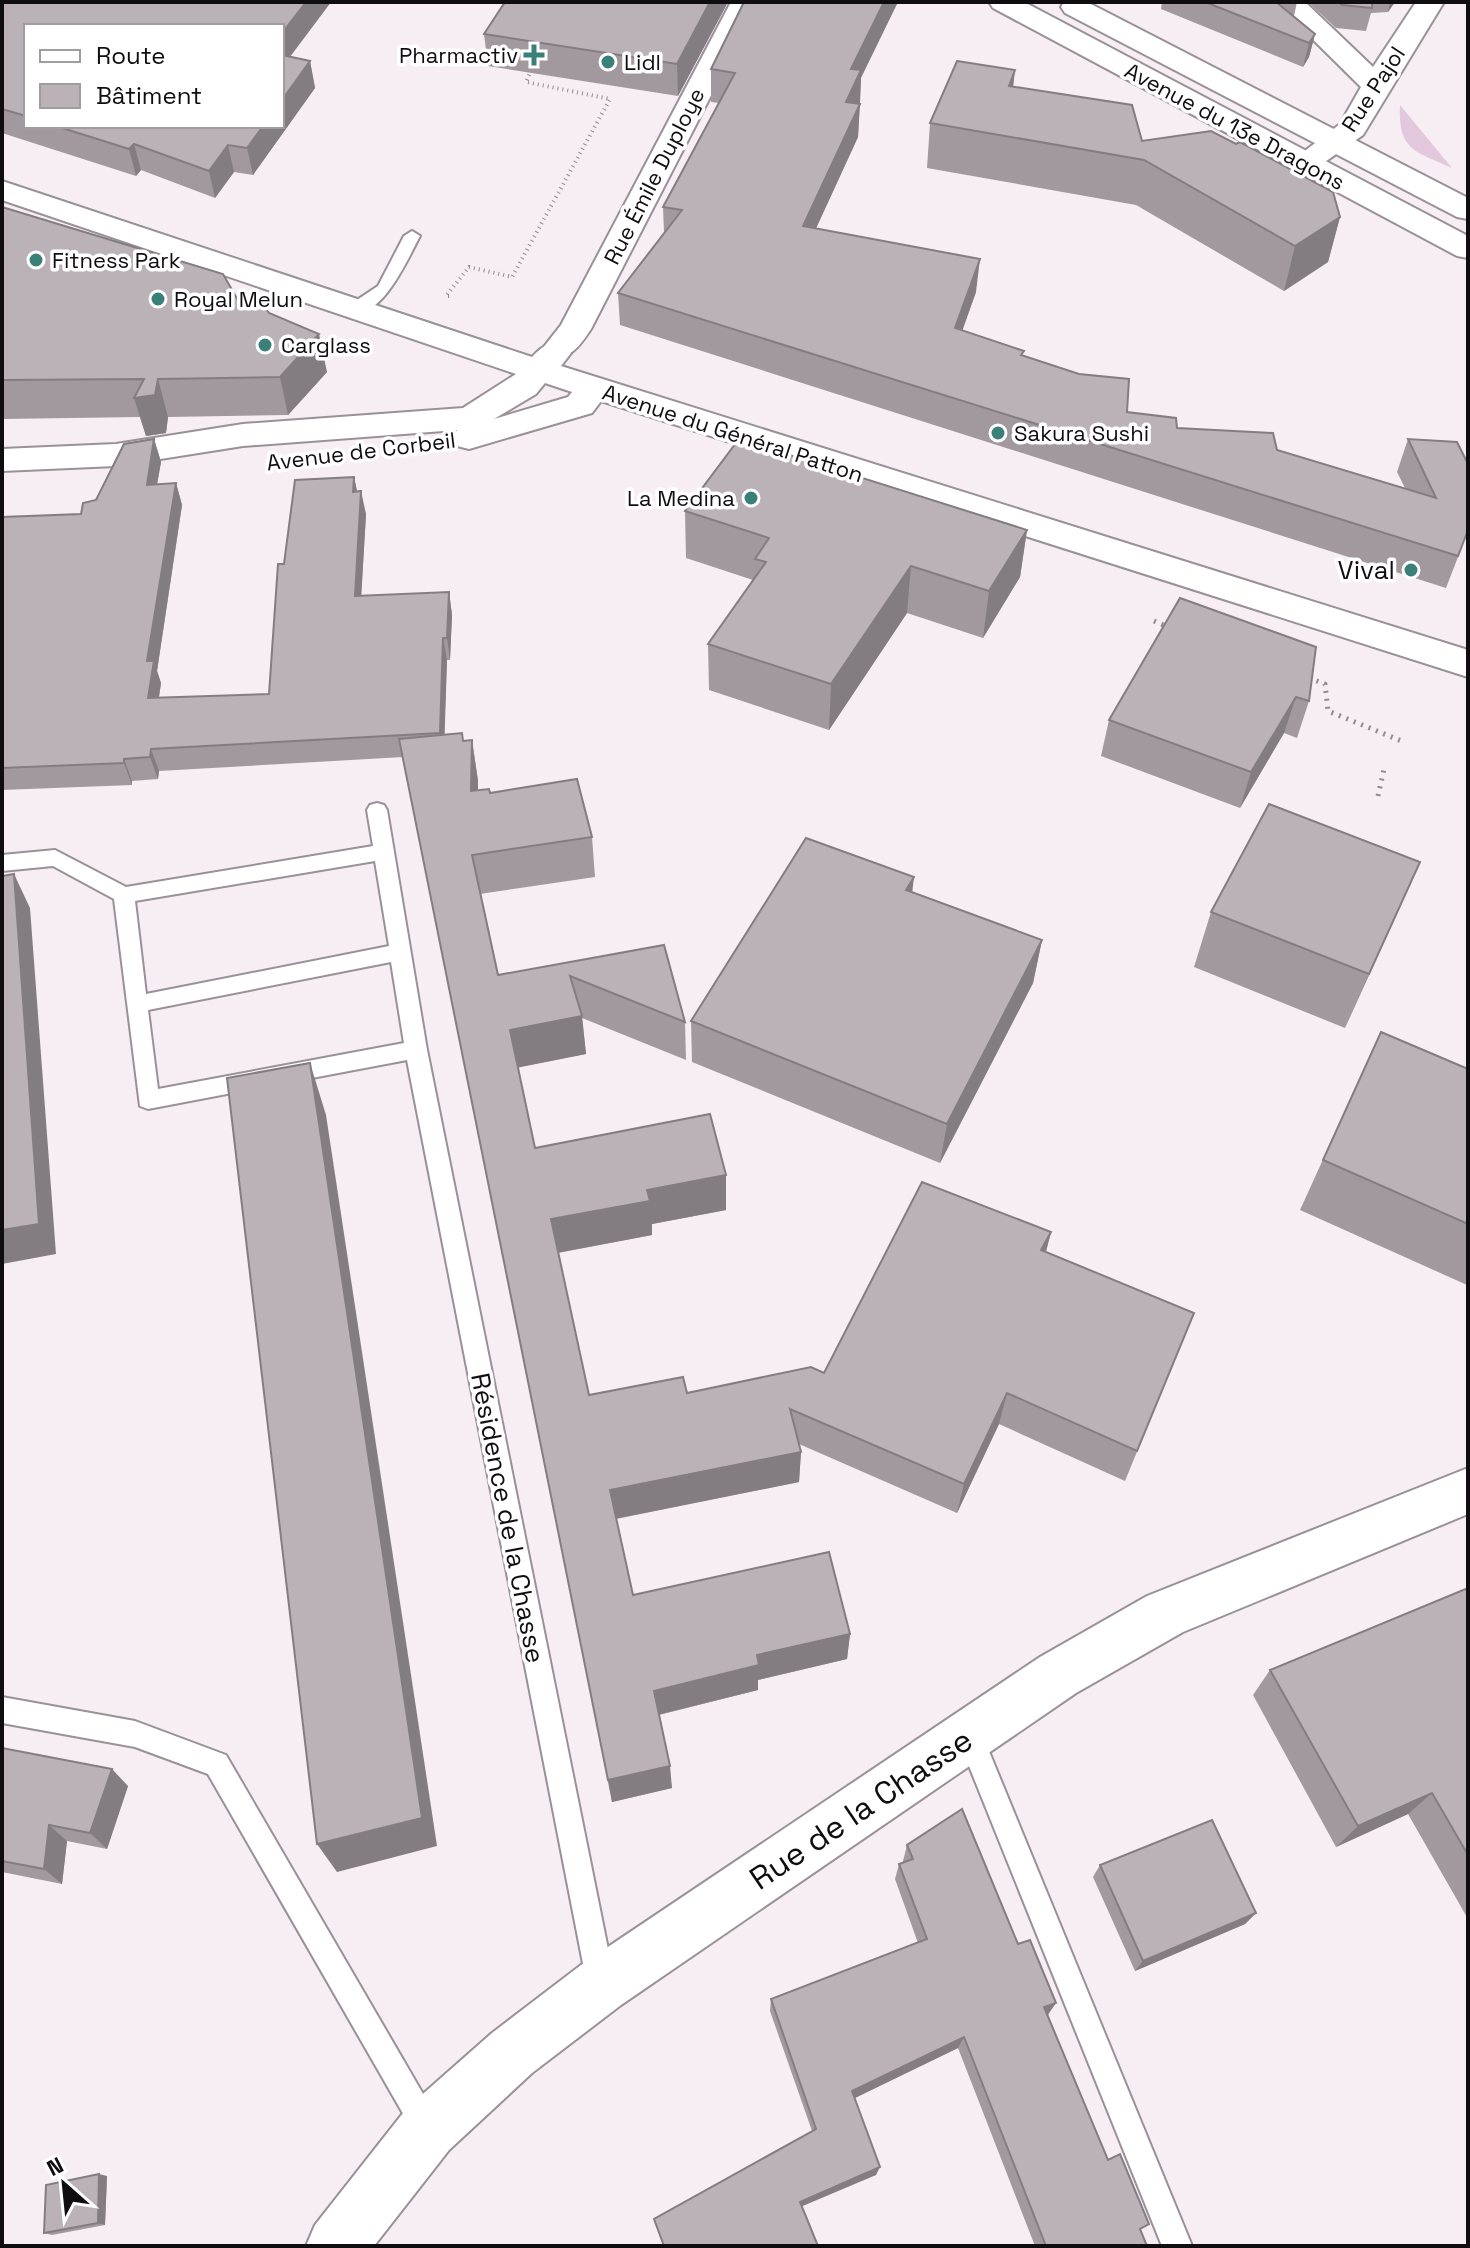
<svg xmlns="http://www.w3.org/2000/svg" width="1470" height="2248" font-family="'Space Grotesk',sans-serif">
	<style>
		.green { fill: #e3c7dc }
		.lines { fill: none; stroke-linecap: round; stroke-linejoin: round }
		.lane-casing { stroke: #999197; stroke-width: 4 }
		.street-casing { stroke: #999197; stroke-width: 4 }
		.secondary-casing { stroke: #999197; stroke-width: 4 }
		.path-far1 { stroke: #928b90; stroke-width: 4; stroke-dasharray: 1 4; stroke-linecap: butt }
		.path { stroke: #928b90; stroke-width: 5; stroke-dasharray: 2 6; stroke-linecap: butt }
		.lane { fill: #fff; fill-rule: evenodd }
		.street { fill: #fff; fill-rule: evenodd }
		.secondary { fill: #fff; fill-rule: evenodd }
		.wall { fill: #a1999e; fill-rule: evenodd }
		.shaded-wall { fill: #837d81 }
		.building { fill: #bbb2b8; stroke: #837d81; stroke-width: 2 }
		.poi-dot { fill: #398078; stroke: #fff; stroke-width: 3 }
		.labels { text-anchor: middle; stroke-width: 7; stroke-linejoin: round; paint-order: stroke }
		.far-poi-label { font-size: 22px; fill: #100d10; stroke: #fff; text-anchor: start }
		.far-street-label { font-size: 22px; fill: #100d10; stroke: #fff }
		.poi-label { font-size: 26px; fill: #100d10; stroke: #fff; text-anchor: end }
		.street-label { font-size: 26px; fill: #100d10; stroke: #fff }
		.near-street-label { font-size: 32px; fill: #100d10; stroke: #fff }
	</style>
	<rect width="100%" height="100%" fill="#f7eef4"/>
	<path class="green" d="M 1400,105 L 1452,168 C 1415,151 1398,151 1400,105 Z"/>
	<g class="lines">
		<defs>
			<g id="lane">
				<path d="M 412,231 L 420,236 C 407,260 382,320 348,314 L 348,306 L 378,286 L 404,236 Z"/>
				<path d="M 377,803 L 384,805 L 387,810 L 427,1050 L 615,1984 L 611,1994 L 601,1998 L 591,1994 L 587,1984 L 407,1060 L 148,1109 L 140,1106 L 114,899 L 53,866 L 2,871 L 2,855 L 55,850 L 126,887 L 373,846 L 367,810 L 370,805 ZM 375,861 L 389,946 L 146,994 L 135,901 ZM 391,962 L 404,1043 L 158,1089 L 148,1010 Z"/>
				<polygon points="2,1697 135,1721 226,1755 437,2118 442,2128 437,2138 427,2143 417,2138 208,1774 135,1747 2,1723"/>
				<polygon points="970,1723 979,1727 1192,2246 1162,2246 957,1736 961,1727"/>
			</g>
			<g id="street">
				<path d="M 731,2 L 759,2 L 591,329 C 579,347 570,361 547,355 L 543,348 L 561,325 Z"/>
				<polygon points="1275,2 1305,2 1373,67 1416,2 1444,2 1363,135 1315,169 1304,172 1293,169 1289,163 1340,124 1361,87"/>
			</g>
			<g id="secondary">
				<polygon points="989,2 1024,2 1468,236 1468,258 1457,256 993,8"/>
				<polygon points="1064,2 1087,2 1468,198 1468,219 1457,217 1065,13 1061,7"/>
				<path d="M 2,181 L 532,357 C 543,345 550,341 566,346 L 571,353 L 561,366 L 1468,650 L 1468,677 L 601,401 L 592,413 L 469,449 L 457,446 L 452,438 L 457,430 L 243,446 L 116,466 L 2,471 L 2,449 L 116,444 L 243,424 L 463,408 L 516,374 L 2,200 ZM 545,383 L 572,392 L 568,397 L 494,419 L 536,394 Z"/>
				<polygon points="1468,1468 1468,1514 1183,1632 1076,1693 621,2005 532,2073 449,2150 374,2246 306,2246 315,2225 407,2108 492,2033 581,1965 1040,1657 1147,1596"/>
			</g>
		</defs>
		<use href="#lane" class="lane-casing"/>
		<use href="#street" class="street-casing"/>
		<use href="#secondary" class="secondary-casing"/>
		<polyline class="path-far1" points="449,296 446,296 469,267 512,277 610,99 526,82 530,73"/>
		<g class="path">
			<polyline points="1154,621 1168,627"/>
			<polyline points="1309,678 1325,684 1328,711 1404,742"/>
			<polyline points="1378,796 1384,769"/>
		</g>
		<use href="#lane" class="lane"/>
		<use href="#street" class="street"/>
		<use href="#secondary" class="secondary"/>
	</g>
	<g class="wall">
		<path d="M 2,2 L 331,2 L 290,57 L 310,61 L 315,88 L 253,175 L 234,172 L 215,198 L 141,170 L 136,176 L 2,133 ZM 26,26 L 282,126 L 26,126 Z"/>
		<polygon points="728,2 678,96 488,66 484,34"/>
		<polygon points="1162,2 1297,2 1294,16 1315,34 1309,57 1303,67 1161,9"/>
		<polygon points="1308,2 1395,2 1388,12 1371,13 1366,31 1336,28"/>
		<polygon points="711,69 861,78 858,137 816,228 976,292 962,330 1023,356 1127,412 1177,428 1277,450 1405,488 1397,472 1408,439 1468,531 1446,588 620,325 618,293 664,233 663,207 719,103 711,102"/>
		<polygon points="1015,70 1013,86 1142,141 1340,217 1328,262 1284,291 1136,205 927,168 930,123"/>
		<polygon points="2,207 239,302 269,313 327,372 288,415 168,417 166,433 146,436 140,417 2,419"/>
		<polygon points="154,439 161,462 157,484 176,483 182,505 157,671 161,683 159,698 269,694 284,564 354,477 357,492 366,514 361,596 449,592 452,615 450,660 447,660 444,734 464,741 472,740 478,781 478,790 490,793 592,837 595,877 480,894 498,975 664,945 685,1022 686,1060 582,1018 586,1054 518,1067 535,1148 726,1175 726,1210 652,1224 652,1235 558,1253 589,1395 687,1393 824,1373 1051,1232 1046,1252 1194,1313 1125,1481 999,1424 957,1513 799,1444 801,1452 799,1482 616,1519 633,1595 850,1634 847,1659 758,1680 758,1690 659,1715 672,1788 612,1802 403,757 159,771 158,779 132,781 132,785 2,790 2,517 81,514"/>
		<polygon points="685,511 1027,530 1020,577 983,638 907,613 829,730 709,690 708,644 753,580 686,558"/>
		<polygon points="1180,598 1309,701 1297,738 1284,733 1240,808 1101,756 1109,720"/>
		<polygon points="1420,862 1345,1028 1194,967 1211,912"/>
		<polygon points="912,892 1042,940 1033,983 940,1163 692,1062 691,1021"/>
		<polygon points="1381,1032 1468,1069 1467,1285 1300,1210"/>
		<polygon points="1468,1588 1468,1919 1408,1814 1336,1847 1253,1695 1270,1670"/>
		<polygon points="2,1748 128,1786 107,1849 67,1841 62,1884 2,1872"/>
		<polygon points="907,1845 1018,1944 1056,2003 1048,2015 1108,2160 1147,2246 1035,2246 958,2048 854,2098 876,2175 664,2246 812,2131 770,2011 771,1999 918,1943 895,1879 899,1864 903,1863 903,1861"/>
		<polygon points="1100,1865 1256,1913 1245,1924 1135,1971 1093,1877"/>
		<polygon points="107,2176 105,2225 52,2235 44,2233"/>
	</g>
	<g class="shaded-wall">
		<polygon points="306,2 331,2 282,67 282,33"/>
		<polygon points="710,2 728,2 678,96 677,64"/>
		<polygon points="884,2 898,2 861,78 860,103 845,135 846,102 851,69"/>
		<polygon points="1390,2 1395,2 1388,12"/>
		<polygon points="1315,34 1309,57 1303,67 1309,43"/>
		<polygon points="310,61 315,88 253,175 247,148 263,126 282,126 282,100"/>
		<polygon points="1015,70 1010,114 1009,86"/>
		<polygon points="860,104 858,137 802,259 803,226"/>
		<polygon points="134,144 141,170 136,176 129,149"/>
		<polygon points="228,145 234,172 215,198 209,171"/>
		<polygon points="1340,217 1328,262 1284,291 1295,246"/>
		<polygon points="980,259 976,292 952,360 955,328"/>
		<polygon points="319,334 327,372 288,415 280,377"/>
		<polygon points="158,379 168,417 166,433 146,436 134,398"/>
		<polygon points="154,439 161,462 153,507 147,485"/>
		<polygon points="354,477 359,500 353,492"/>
		<polygon points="176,483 182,505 157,671 161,683 155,720 148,698 147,661"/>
		<polygon points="361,491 366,514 360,618 355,596"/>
		<polygon points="1027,530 1020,577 983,638 989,591"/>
		<polygon points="911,566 907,613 829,730 831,684"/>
		<polygon points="449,592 452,615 450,660 447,638"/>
		<polygon points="443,638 447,660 444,754 440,733"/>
		<polygon points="1296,697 1284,733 1240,808 1251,772"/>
		<polygon points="472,740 478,781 478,832 471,791"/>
		<polygon points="151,749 159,771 158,779 150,757"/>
		<polygon points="124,759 132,781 132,785 124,763"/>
		<polygon points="1420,862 1395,918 1345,1028 1369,974"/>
		<polygon points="14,874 30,908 56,1254 2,1264 2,1230"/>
		<polygon points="914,877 909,920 906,890"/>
		<polygon points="1042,940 1033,983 940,1163 947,1124"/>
		<polygon points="582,1016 586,1054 516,1068 510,1030"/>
		<polygon points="310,1063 326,1115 437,1846 337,1872 317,1844"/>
		<polygon points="726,1175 726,1210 652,1224 652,1235 556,1253 551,1219 647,1190"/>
		<polygon points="1051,1232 1042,1266 1041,1250"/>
		<polygon points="1007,1393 999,1424 957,1513 964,1484"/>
		<polygon points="801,1452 799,1482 614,1519 610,1490"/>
		<polygon points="850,1634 847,1659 758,1680 758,1690 657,1715 654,1691 757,1655"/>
		<polygon points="670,1766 672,1788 612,1802 608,1780"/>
		<polygon points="112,1769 128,1786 107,1849 90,1833"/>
		<polygon points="1432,1793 1408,1814 1336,1847 1358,1826"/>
		<polygon points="49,1825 67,1841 62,1884 44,1869"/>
		<polygon points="1256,1913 1245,1924 1135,1971 1143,1961"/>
		<polygon points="1056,2003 1047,2015 1044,2007"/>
		<polygon points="964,2037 958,2048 849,2101 852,2091"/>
		<polygon points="880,2167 876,2175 798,2208 800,2202"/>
		<polygon points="99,2174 107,2176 105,2225 98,2223"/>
	</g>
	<g class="building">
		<polygon points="2,2 306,2 282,33 282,26 26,26 26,116 2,109"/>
		<polygon points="505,2 710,2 677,64 484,34"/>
		<polygon points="744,2 884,2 851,69 861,70 846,102 860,104 803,226 980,259 955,328 1024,351 1021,355 1079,374 1129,379 1127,412 1176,418 1177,428 1273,433 1277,450 1436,498 1408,439 1457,442 1468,464 1468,530 1458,556 618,293 682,210 663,207 735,73 711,69"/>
		<polygon points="1205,2 1276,2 1315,34 1309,43"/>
		<polygon points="1339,2 1372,2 1372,8 1342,5"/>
		<polygon points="282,55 310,61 282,100"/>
		<polygon points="957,61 1015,70 1009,86 1132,105 1142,141 1211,131 1236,144 1240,142 1333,192 1340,217 1295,246 1144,160 930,123"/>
		<polygon points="56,126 263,126 247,148 228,145 209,171 134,144 129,149"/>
		<polygon points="2,207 223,274 239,302 257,297 269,313 319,334 280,377 158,379 155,395 134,398 144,379 2,380"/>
		<polygon points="154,439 147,485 176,483 147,661 154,661 148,698 269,694 278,564 284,564 295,480 354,477 353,492 361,491 355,596 449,592 447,638 443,638 440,733 151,749 150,757 124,759 124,763 2,768 2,517 81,514 83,503 96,500 124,444"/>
		<polygon points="739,439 1027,530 989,591 911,566 831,684 708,644 766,562 755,559 769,538 685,511"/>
		<polygon points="1180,598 1316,647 1309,701 1296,697 1251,772 1109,720"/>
		<polygon points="462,733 463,741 472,740 471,791 489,789 490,793 577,779 592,837 472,855 498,975 664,945 685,1022 570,976 582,1016 510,1030 535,1148 710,1114 726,1175 647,1190 650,1201 551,1219 589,1395 683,1377 687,1393 811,1367 824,1373 922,1182 1051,1232 1041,1250 1194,1313 1137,1451 1007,1393 964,1484 790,1409 801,1452 610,1490 633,1595 829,1552 850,1634 757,1655 759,1665 654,1691 670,1766 608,1780 399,739"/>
		<polygon points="1269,804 1420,862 1369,974 1211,912"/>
		<polygon points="806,838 914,877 906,890 1042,940 947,1124 691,1021"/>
		<polygon points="14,874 39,1224 2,1230 2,876"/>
		<polygon points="1381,1032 1468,1069 1468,1224 1323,1160"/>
		<polygon points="310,1063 422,1818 317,1844 227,1078"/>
		<polygon points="1468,1588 1468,1855 1432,1793 1358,1826 1270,1670"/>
		<polygon points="2,1748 112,1769 90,1833 49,1825 44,1869 2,1861"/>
		<polygon points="962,1809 1018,1944 1030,1940 1056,2003 1044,2007 1108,2160 1120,2154 1149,2224 1140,2229 1147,2246 1046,2246 964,2037 852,2091 880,2167 800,2202 818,2246 664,2246 654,2219 816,2129 771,1999 927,1939 899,1864 913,1859 907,1845"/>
		<polygon points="1212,1820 1256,1913 1143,1961 1100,1865"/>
		<polygon points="99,2174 98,2223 44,2233 46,2185"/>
	</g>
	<g class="poi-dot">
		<path d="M530 43h8v8h8v8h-8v8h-8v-8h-8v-8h8z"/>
		<circle cx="608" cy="62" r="8"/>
		<circle cx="36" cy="260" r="8"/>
		<circle cx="158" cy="299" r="8"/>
		<circle cx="265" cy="345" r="8"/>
		<circle cx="998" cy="433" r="8"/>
		<circle cx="751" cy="498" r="8"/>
		<circle cx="1411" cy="570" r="8"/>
	</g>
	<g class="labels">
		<g class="far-poi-label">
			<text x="518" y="63" text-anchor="end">Pharmactiv</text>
			<text x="624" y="70">Lidl</text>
			<text x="52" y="268">Fitness Park</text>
			<text x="174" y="307">Royal Melun</text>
			<text x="281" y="353">Carglass</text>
			<text x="1014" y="441">Sakura Sushi</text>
			<text x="735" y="506" text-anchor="end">La Medina</text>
		</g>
		<g class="far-street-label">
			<text transform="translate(1373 89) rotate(-57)" y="8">Rue Pajol</text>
			<text transform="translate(1235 126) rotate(28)" y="8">Avenue du 13e Dragons</text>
			<text transform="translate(654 176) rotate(-63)" y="8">Rue Émile Duploye</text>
			<text transform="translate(733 433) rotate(18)" y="8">Avenue du Général Patton</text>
			<text transform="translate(361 451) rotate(-7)" y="8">Avenue de Corbeil</text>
		</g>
		<g class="poi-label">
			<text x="1395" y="579">Vival</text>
		</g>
		<g class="street-label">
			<text transform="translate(508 1518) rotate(79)" y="9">Résidence de la Chasse</text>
		</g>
		<g class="near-street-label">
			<text transform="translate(861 1809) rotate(-34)" y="11">Rue de la Chasse</text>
		</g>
	</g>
	<rect width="1470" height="2248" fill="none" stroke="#100d10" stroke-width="8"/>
	<rect x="24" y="24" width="260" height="104" fill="#ffffff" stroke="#9f9e9f" stroke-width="2"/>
	<rect x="40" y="50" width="40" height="12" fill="#ffffff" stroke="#9f9e9f" stroke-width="2"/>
	<text x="96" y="64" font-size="24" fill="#100d10">Route</text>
	<rect x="40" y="84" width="40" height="24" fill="#bbb2b8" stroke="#9f9e9f" stroke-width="2"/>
	<text x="96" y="104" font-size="24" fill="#100d10">Bâtiment</text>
	<g transform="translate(64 2184) rotate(333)" stroke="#ffffff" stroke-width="6" paint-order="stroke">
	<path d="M0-6L14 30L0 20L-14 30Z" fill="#100d10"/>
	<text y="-12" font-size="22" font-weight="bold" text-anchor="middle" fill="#100d10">N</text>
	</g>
</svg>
